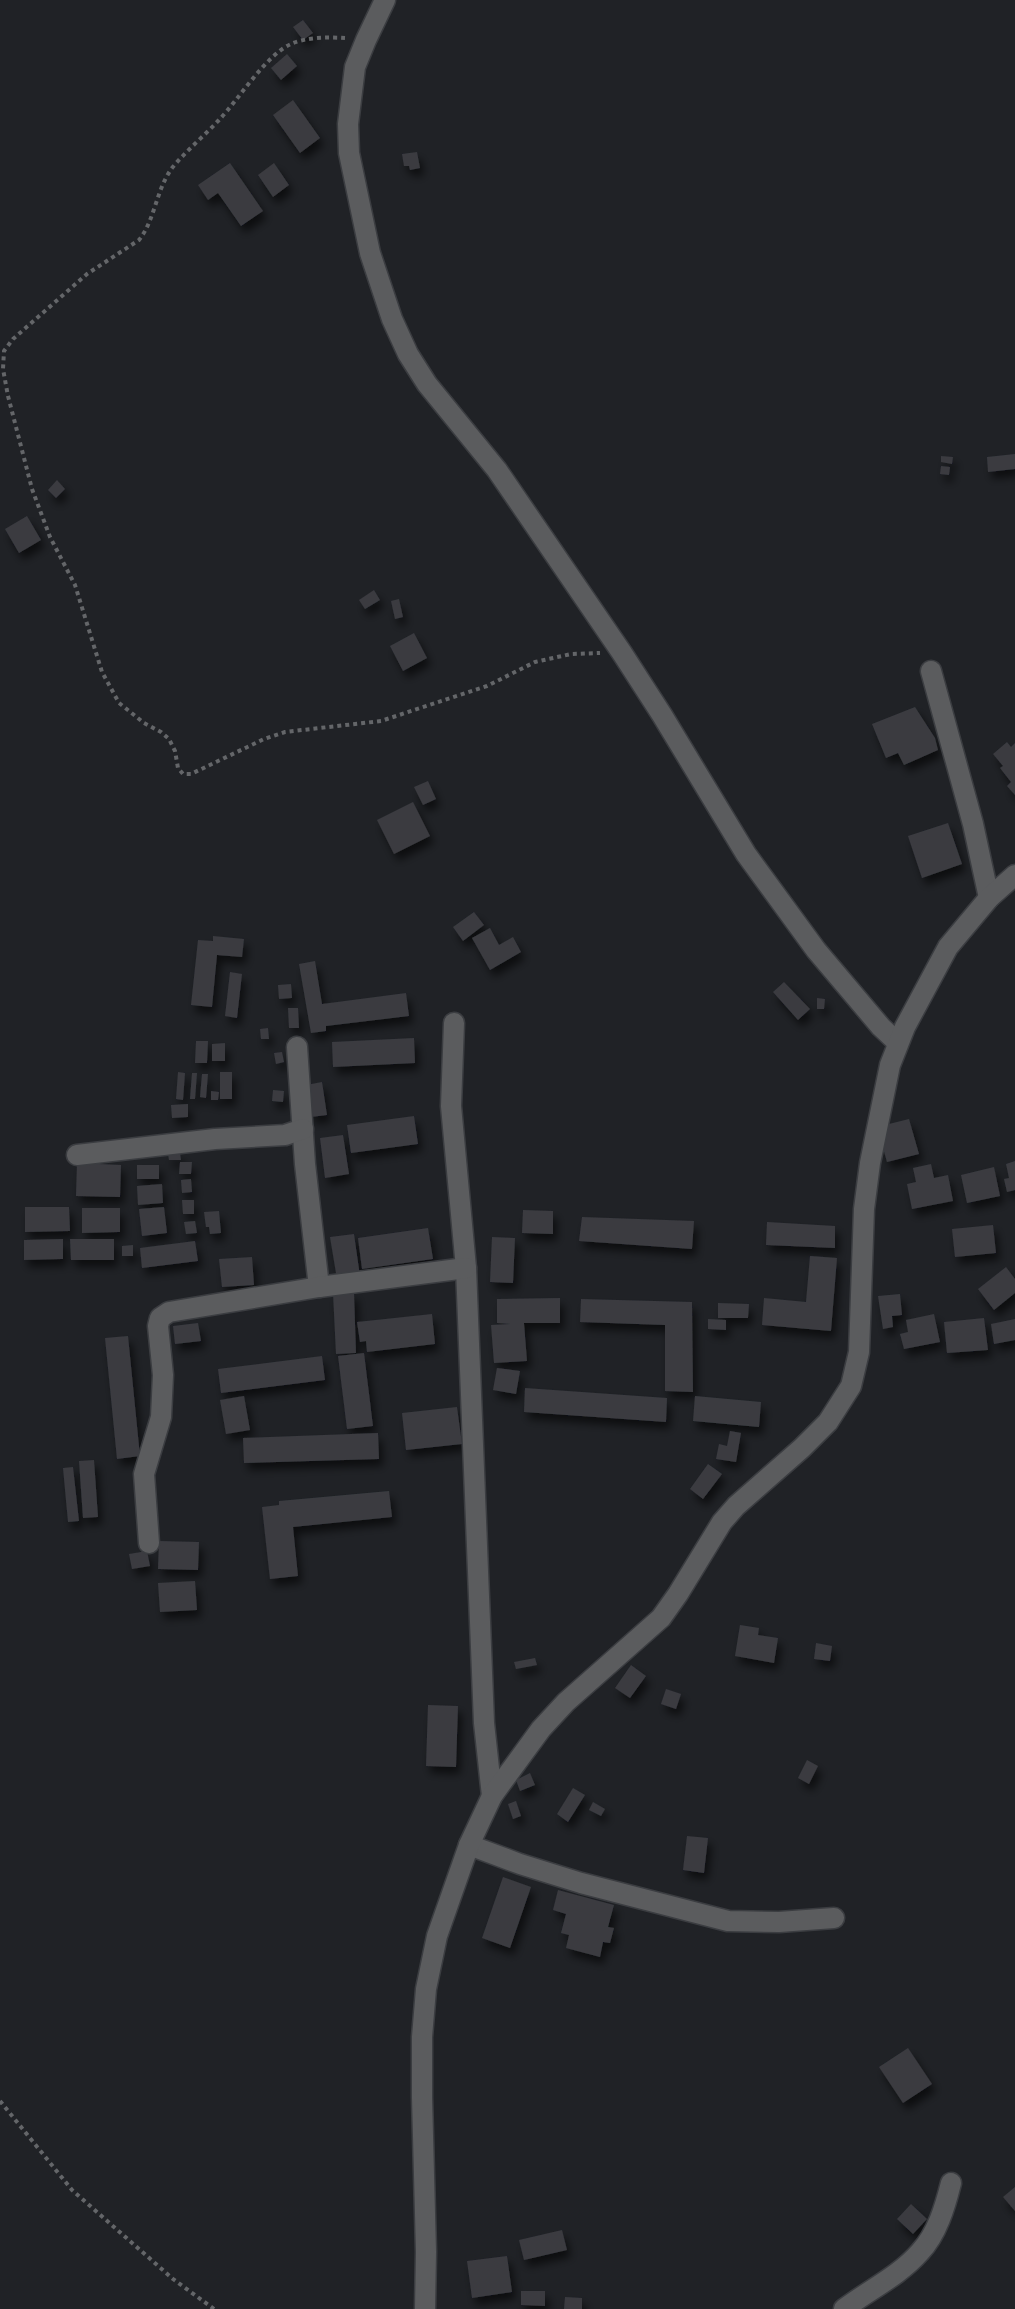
<svg xmlns="http://www.w3.org/2000/svg" width="1015" height="2309" font-family="Manrope,sans-serif">
	<style>
		.building { fill: #3a3b40; filter: url(#shadow) }
		.lines { fill: none; stroke-linecap: round; stroke-linejoin: round }
		.minor-casing { stroke: #3b3d41; stroke-width: 23 }
		.path { stroke: #646669; stroke-width: 4; stroke-dasharray: 4 4; stroke-linecap: butt }
		.minor { stroke: #5b5c5e; stroke-width: 20 }
	</style>
	<defs>
		<filter id="shadow"><feDropShadow dx="4" dy="7" stdDeviation="4" flood-color="#0009"/></filter>
	</defs>
	<rect width="100%" height="100%" fill="#202226"/>
	<g class="building">
		<polygon points="303,20 313,33 303,40 293,27"/>
		<polygon points="287,54 297,66 281,80 271,68"/>
		<polygon points="293,100 320,138 300,153 273,115"/>
		<polygon points="417,152 420,168 410,170 409,166 404,166 402,154"/>
		<polygon points="230,163 263,211 241,226 218,193 208,200 198,185"/>
		<polygon points="274,163 289,185 273,197 258,175"/>
		<polygon points="1015,454 1015,469 988,472 987,457"/>
		<polygon points="941,456 953,457 952,464 941,462"/>
		<polygon points="941,466 950,467 949,475 940,474"/>
		<polygon points="57,480 65,489 56,498 48,490"/>
		<polygon points="27,516 41,540 19,553 5,529"/>
		<polygon points="374,590 380,600 365,609 359,600"/>
		<polygon points="399,599 403,617 395,619 391,601"/>
		<polygon points="414,633 427,658 403,671 390,646"/>
		<polygon points="915,707 935,738 938,750 904,765 898,753 886,758 872,724"/>
		<polygon points="1007,742 1011,747 1015,743 1015,795 1007,786 1011,782 1000,768 1003,766 993,754"/>
		<polygon points="428,781 436,799 423,805 414,787"/>
		<polygon points="413,802 430,836 394,854 377,820"/>
		<polygon points="948,823 962,864 922,878 908,836"/>
		<polygon points="474,912 484,925 463,941 453,927"/>
		<polygon points="490,928 499,945 513,937 521,952 490,970 472,938"/>
		<polygon points="213,936 244,939 242,957 217,955 212,1007 191,1005 198,940 213,941"/>
		<polygon points="315,961 322,1004 406,993 409,1016 326,1026 326,1031 311,1033 299,964"/>
		<polygon points="230,972 242,974 237,1018 225,1016"/>
		<polygon points="784,982 810,1009 798,1020 773,992"/>
		<polygon points="291,984 292,998 279,999 278,985"/>
		<polygon points="817,998 825,999 824,1009 817,1009"/>
		<polygon points="288,1008 298,1008 299,1028 289,1028"/>
		<polygon points="268,1028 269,1039 261,1039 260,1029"/>
		<polygon points="414,1038 415,1063 333,1067 332,1042"/>
		<polygon points="196,1041 208,1041 207,1063 195,1063"/>
		<polygon points="225,1043 225,1061 212,1061 212,1044"/>
		<polygon points="282,1052 284,1062 276,1064 274,1053"/>
		<polygon points="178,1072 185,1073 183,1100 176,1099"/>
		<rect x="220" y="1072" width="12" height="27"/>
		<polygon points="192,1073 197,1073 195,1099 190,1099"/>
		<polygon points="202,1074 208,1074 206,1098 200,1097"/>
		<polygon points="322,1082 327,1115 311,1117 306,1085"/>
		<polygon points="273,1090 284,1091 283,1102 272,1101"/>
		<polygon points="211,1091 219,1092 218,1100 211,1100"/>
		<polygon points="188,1104 188,1117 172,1118 171,1105"/>
		<polygon points="414,1116 418,1144 351,1153 347,1125"/>
		<polygon points="909,1119 919,1154 887,1162 877,1127"/>
		<polygon points="343,1135 349,1174 325,1178 320,1138"/>
		<polygon points="180,1153 181,1160 169,1160 168,1154"/>
		<polygon points="1015,1161 1015,1190 1007,1192 1004,1179 1009,1178 1006,1164"/>
		<polygon points="180,1162 192,1162 191,1174 179,1174"/>
		<polygon points="77,1163 121,1165 120,1197 76,1196"/>
		<polygon points="931,1164 934,1178 948,1175 953,1201 912,1209 907,1184 916,1182 913,1168"/>
		<rect x="137" y="1165" width="22" height="14"/>
		<polygon points="994,1167 1000,1196 967,1203 961,1175"/>
		<polygon points="191,1179 192,1192 182,1193 181,1180"/>
		<polygon points="162,1184 163,1203 138,1205 137,1186"/>
		<polygon points="182,1200 194,1200 194,1214 183,1214"/>
		<polygon points="25,1207 69,1207 70,1231 25,1232"/>
		<polygon points="164,1207 167,1233 142,1236 139,1209"/>
		<polygon points="82,1208 120,1208 120,1232 82,1233"/>
		<polygon points="523,1210 553,1211 553,1234 522,1233"/>
		<polygon points="219,1211 221,1233 210,1234 209,1227 206,1227 204,1212"/>
		<polygon points="582,1217 694,1221 692,1249 579,1241"/>
		<polygon points="195,1221 197,1233 186,1234 184,1222"/>
		<polygon points="767,1222 835,1226 835,1248 766,1245"/>
		<polygon points="993,1225 996,1253 955,1257 952,1229"/>
		<polygon points="428,1228 433,1259 362,1269 358,1238"/>
		<polygon points="354,1234 360,1276 337,1279 330,1237"/>
		<polygon points="492,1237 515,1238 513,1283 490,1282"/>
		<polygon points="63,1239 63,1259 24,1260 24,1240"/>
		<polygon points="70,1239 114,1239 114,1260 71,1260"/>
		<polygon points="195,1241 198,1261 142,1268 140,1248"/>
		<polygon points="133,1245 133,1256 122,1256 122,1246"/>
		<polygon points="810,1256 837,1258 831,1331 762,1325 764,1298 806,1302"/>
		<polygon points="252,1257 254,1285 222,1287 219,1259"/>
		<polygon points="1006,1267 1015,1279 1015,1293 994,1310 978,1289"/>
		<polygon points="333,1293 354,1293 356,1353 336,1354"/>
		<polygon points="900,1294 902,1315 892,1316 893,1327 883,1329 878,1296"/>
		<polygon points="560,1298 560,1323 524,1323 527,1361 494,1363 491,1325 510,1324 497,1323 497,1299"/>
		<polygon points="581,1299 692,1302 693,1392 665,1391 665,1325 580,1322"/>
		<polygon points="718,1303 749,1304 748,1318 718,1318"/>
		<polygon points="432,1314 435,1344 367,1352 366,1341 360,1342 357,1322"/>
		<polygon points="934,1314 940,1342 904,1349 900,1334 908,1332 906,1320"/>
		<polygon points="984,1318 988,1350 947,1353 944,1322"/>
		<polygon points="708,1319 726,1320 726,1330 708,1329"/>
		<polygon points="1015,1319 1015,1340 994,1344 991,1324"/>
		<polygon points="198,1323 201,1341 175,1344 173,1326"/>
		<polygon points="128,1336 140,1456 117,1459 105,1338"/>
		<polygon points="364,1353 373,1426 347,1429 338,1356"/>
		<polygon points="322,1356 325,1380 221,1393 218,1369"/>
		<polygon points="497,1368 520,1371 516,1394 493,1390"/>
		<polygon points="525,1388 667,1398 666,1422 524,1412"/>
		<polygon points="244,1396 250,1430 226,1434 220,1400"/>
		<polygon points="695,1396 761,1402 759,1427 693,1421"/>
		<polygon points="457,1407 462,1444 406,1450 402,1413"/>
		<polygon points="730,1431 741,1433 736,1462 716,1459 719,1444 727,1446"/>
		<polygon points="378,1433 379,1459 244,1463 243,1438"/>
		<polygon points="94,1460 98,1517 83,1518 79,1461"/>
		<polygon points="708,1464 722,1474 703,1499 690,1489"/>
		<polygon points="73,1467 79,1521 68,1522 63,1468"/>
		<polygon points="389,1491 392,1517 293,1527 298,1576 270,1579 262,1507 279,1505 279,1501"/>
		<polygon points="159,1541 199,1542 198,1570 158,1569"/>
		<polygon points="147,1551 150,1566 132,1569 129,1554"/>
		<polygon points="195,1581 197,1610 160,1612 158,1583"/>
		<polygon points="740,1625 759,1628 758,1635 778,1638 774,1663 735,1656"/>
		<polygon points="816,1643 832,1646 830,1661 814,1659"/>
		<polygon points="535,1658 537,1665 516,1669 514,1662"/>
		<polygon points="631,1665 646,1676 630,1698 615,1688"/>
		<polygon points="666,1689 681,1694 676,1709 661,1704"/>
		<polygon points="428,1705 458,1706 456,1767 426,1766"/>
		<polygon points="807,1760 818,1766 809,1784 798,1778"/>
		<polygon points="530,1773 535,1785 520,1791 516,1780"/>
		<polygon points="573,1788 585,1795 568,1822 557,1814"/>
		<polygon points="516,1801 521,1816 513,1819 508,1804"/>
		<polygon points="593,1802 605,1809 601,1816 589,1810"/>
		<polygon points="687,1836 708,1838 704,1873 683,1870"/>
		<polygon points="503,1877 531,1887 510,1948 482,1938"/>
		<polygon points="558,1890 614,1905 608,1927 614,1928 610,1943 603,1942 600,1957 566,1948 569,1935 561,1933 566,1914 553,1910"/>
		<polygon points="908,2048 932,2084 903,2103 879,2067"/>
		<polygon points="1015,2187 1015,2211 1003,2197"/>
		<polygon points="911,2204 927,2219 913,2234 897,2219"/>
		<polygon points="562,2230 567,2250 524,2260 519,2240"/>
		<polygon points="507,2256 512,2292 472,2298 467,2261"/>
		<polygon points="521,2291 545,2291 545,2306 521,2305"/>
		<polygon points="565,2297 582,2298 582,2309 564,2309"/>
	</g>
	<g class="lines">
		<defs>
			<g id="minor">
				<polyline points="385,0 366,40 355,67 348,124 349,153 370,253 392,319 408,354 427,384 497,470 622,653 662,715 746,854 816,950 881,1027 898,1043"/>
				<polyline points="931,671 973,824 989,898"/>
				<polyline points="454,1023 451,1106 466,1268 484,1723 492,1796"/>
				<polyline points="297,1047 305,1164 319,1287"/>
				<polyline points="77,1155 215,1139 285,1135 303,1129"/>
				<polyline points="149,1543 144,1474 161,1417 163,1375 158,1326 160,1318 169,1312 319,1287 466,1268"/>
				<polyline points="469,1845 520,1864 581,1883 728,1921 779,1922 834,1918"/>
				<polyline points="425,2309 426,2252 422,2097 422,2037 426,1989 437,1936 469,1845 492,1796 541,1729 566,1702 661,1618 678,1594 722,1522 736,1506 802,1448 828,1422 851,1386 859,1352 864,1209 870,1163 890,1065 905,1027 948,947 989,898 1015,875"/>
				<path d="M 844,2309 C 869,2290 899,2276 920,2252 C 937,2234 945,2207 951,2183"/>
			</g>
		</defs>
		<use href="#minor" class="minor-casing"/>
		<g class="path">
			<path d="M 345,38 C 328,37 306,37 291,44 C 266,55 239,99 219,120 C 204,136 186,151 172,168 C 156,190 155,220 139,240 L 87,274 L 13,339 L 4,351 L 3,369 L 8,396 L 32,489 L 50,537 L 75,585 L 102,672 L 119,703 L 144,723 L 161,732 L 169,739 L 175,751 L 178,768 L 183,774 L 191,774 L 264,739 L 285,732 L 381,721 L 487,686 L 535,662 L 571,654 L 600,653"/>
			<polyline points="0,2101 72,2190 173,2279 214,2309"/>
		</g>
		<use href="#minor" class="minor"/>
	</g>
</svg>
